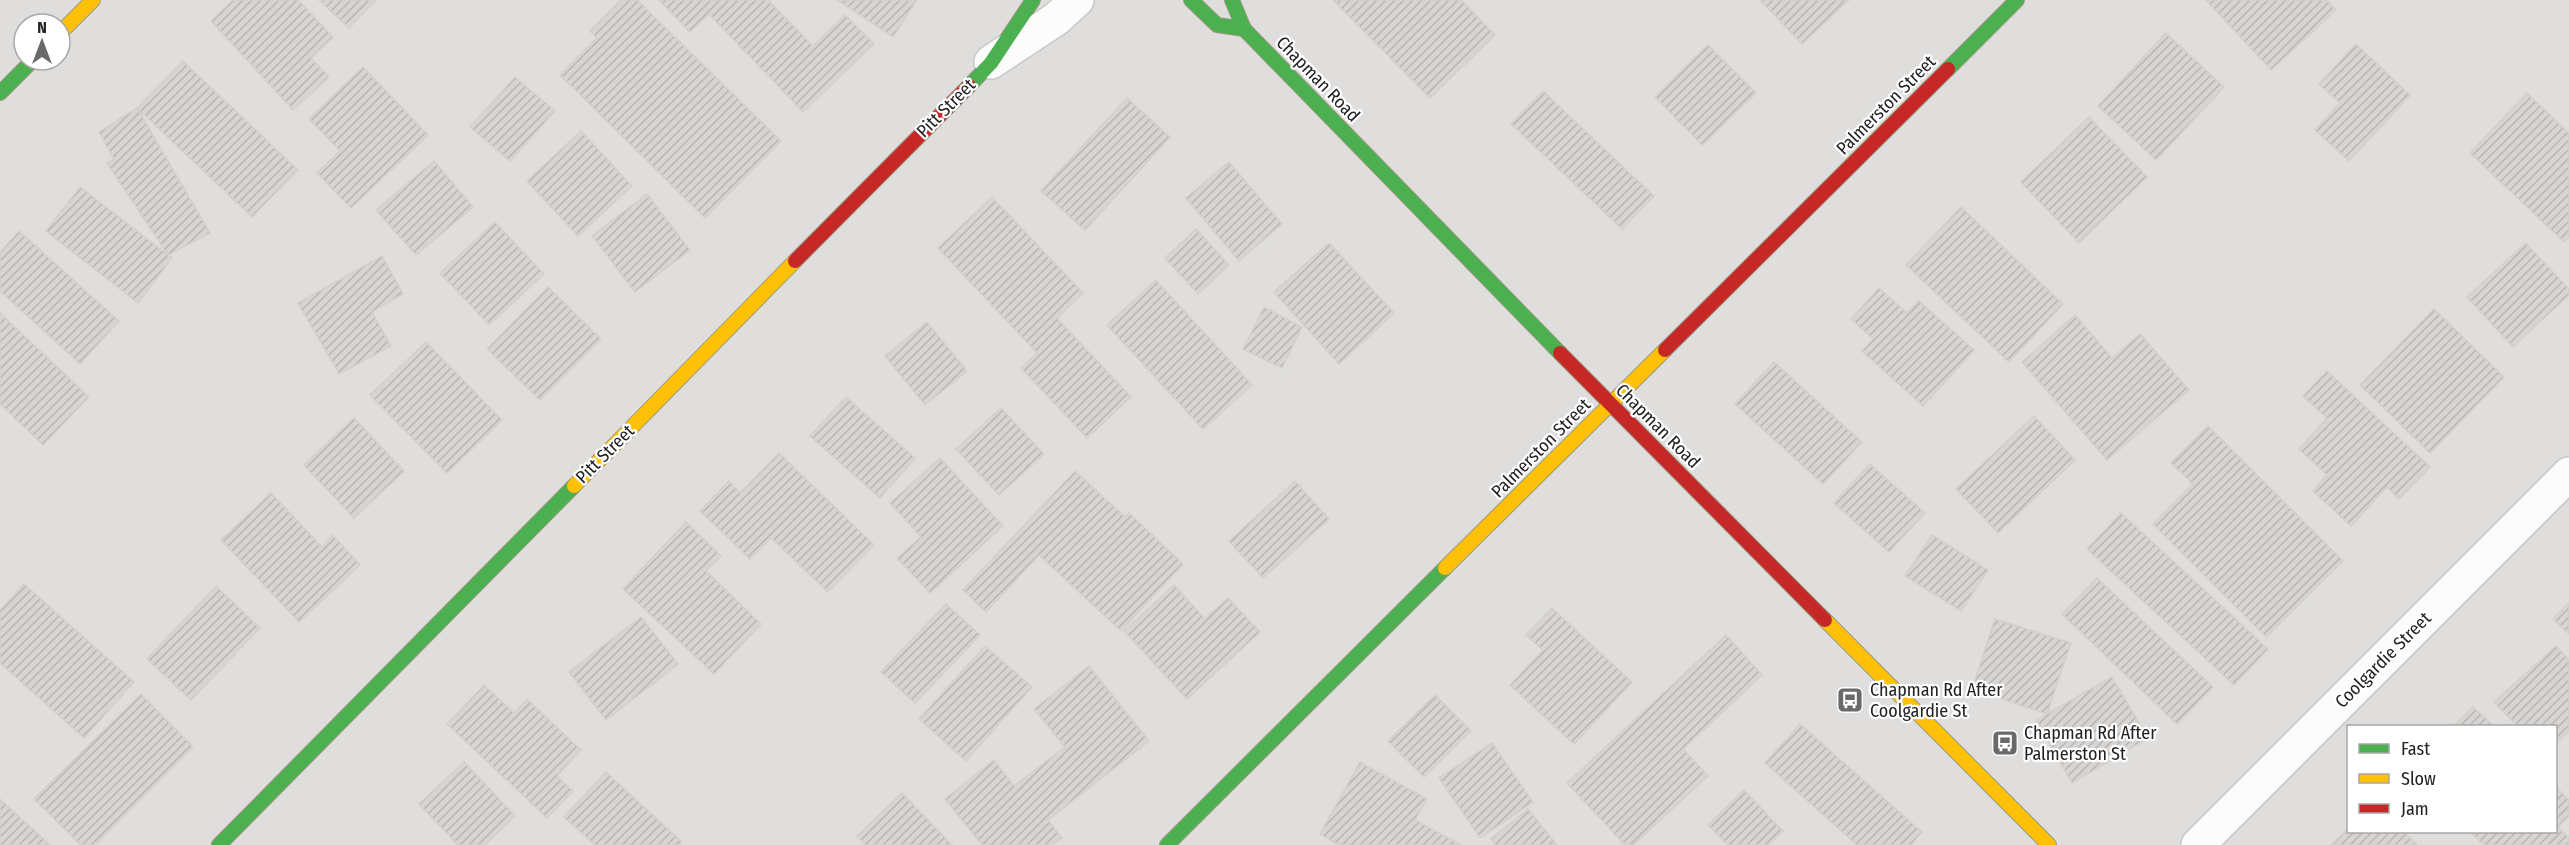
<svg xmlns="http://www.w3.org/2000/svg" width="2569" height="845" font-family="'Fira Sans Condensed',sans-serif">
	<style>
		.residential { fill: #dfdedc; fill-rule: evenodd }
		.building { fill: url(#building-hatch); stroke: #d3d0cc; stroke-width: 1.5 }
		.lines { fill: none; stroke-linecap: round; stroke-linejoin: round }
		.street-casing { stroke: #c9c8c7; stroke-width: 36 }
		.fast-casing { stroke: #999a82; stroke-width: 16 }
		.slow-casing { stroke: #999a82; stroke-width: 16 }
		.jam-casing { stroke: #999a82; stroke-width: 16 }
		.street { stroke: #fdfcfc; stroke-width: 33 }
		.fast { stroke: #4caf50; stroke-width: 14 }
		.slow { stroke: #ffc107; stroke-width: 14 }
		.jam { stroke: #c62828; stroke-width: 14 }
		.labels { text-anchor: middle; stroke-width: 4.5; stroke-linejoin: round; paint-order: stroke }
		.street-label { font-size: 18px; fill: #222; stroke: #fff }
		.poi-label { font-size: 18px; fill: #222; stroke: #fff; text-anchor: start }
	</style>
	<defs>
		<pattern id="building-hatch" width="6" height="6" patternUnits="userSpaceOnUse" patternTransform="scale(1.5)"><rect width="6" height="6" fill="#d7d4d2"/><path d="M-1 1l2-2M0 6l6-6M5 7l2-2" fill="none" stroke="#b8b6b4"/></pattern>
	</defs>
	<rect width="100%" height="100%" fill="#f0eeeb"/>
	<path class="residential" d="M 0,0 L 2569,0 L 2569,845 L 0,845 ZM 24,24 L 60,24 L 60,60 L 24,60 ZM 2348,726 L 2556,726 L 2556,832 L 2348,832 Z"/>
	<g class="building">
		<polygon points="233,0 298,0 333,37 311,58 329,77 293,110 211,21"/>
		<polygon points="319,0 376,0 349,28"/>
		<polygon points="621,0 637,0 781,141 705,218 560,75 597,38 590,31"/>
		<polygon points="659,0 768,0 813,46 845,15 874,44 803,112 709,14 690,32"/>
		<polygon points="837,0 917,0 893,37"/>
		<polygon points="1333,0 1461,0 1495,35 1430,98"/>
		<polygon points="1760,0 1849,0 1802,44"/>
		<polygon points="2206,0 2327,0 2336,10 2271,70"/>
		<polygon points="2166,33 2224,87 2156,160 2098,106"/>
		<polygon points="2356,44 2410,95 2349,161 2315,130 2340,103 2319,84"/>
		<polygon points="1708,45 1756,93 1702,145 1655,97"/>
		<polygon points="183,61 298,170 252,217 137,108"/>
		<polygon points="363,67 428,135 351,208 317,173 340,151 309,119"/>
		<polygon points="515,77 555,111 510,161 470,127"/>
		<polygon points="1543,91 1654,196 1622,229 1511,124"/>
		<polygon points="2527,93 2569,133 2569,237 2564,242 2470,153"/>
		<polygon points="1127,98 1170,137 1085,230 1041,191"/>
		<polygon points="137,108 210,233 168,255 107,163 114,159 99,132"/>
		<polygon points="2089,117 2147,177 2079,243 2021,182"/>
		<polygon points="581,131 632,186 578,236 527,181"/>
		<polygon points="434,161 473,207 416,255 376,210"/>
		<polygon points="1229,162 1282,224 1239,261 1186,198"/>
		<polygon points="80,187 172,258 138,303 46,231"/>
		<polygon points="647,194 690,250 635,292 592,236"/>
		<polygon points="992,197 1083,293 1057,318 1131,397 1087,438 1021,368 1037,353 938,248"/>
		<polygon points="1961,207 2063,304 2009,362 1906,265"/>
		<polygon points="495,222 544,274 489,325 440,273"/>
		<polygon points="1196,229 1229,265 1198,294 1165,258"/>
		<polygon points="19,231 119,321 80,364 0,291 0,252"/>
		<polygon points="1329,243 1394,313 1339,364 1274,292"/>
		<polygon points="2526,243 2569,289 2569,295 2513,347 2467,297"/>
		<polygon points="382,256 403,294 372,312 391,346 339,374 298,303"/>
		<polygon points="1156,280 1252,385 1203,429 1107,325"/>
		<polygon points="548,287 601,339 540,400 487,349"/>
		<polygon points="1879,288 1907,313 1919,301 1974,350 1923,406 1862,351 1873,339 1851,319"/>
		<polygon points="1264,307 1302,327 1282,368 1243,349"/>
		<polygon points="2434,309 2504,377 2430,453 2360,385"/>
		<polygon points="0,313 89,397 43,445 0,404"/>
		<polygon points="2075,315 2112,358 2140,334 2189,390 2107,460 2022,362"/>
		<polygon points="927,322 967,371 925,405 885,356"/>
		<polygon points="426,342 502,420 447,473 370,395"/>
		<polygon points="1774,362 1862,442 1823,484 1735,404"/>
		<polygon points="2327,371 2430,467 2399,499 2387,487 2351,526 2313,491 2327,475 2299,449 2327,418 2303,396"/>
		<polygon points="846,397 915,458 880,498 810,436"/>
		<polygon points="1001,408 1044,454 999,495 956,449"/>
		<polygon points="2034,416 2075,460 1998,533 1956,489"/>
		<polygon points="354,418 404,471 354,518 304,465"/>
		<polygon points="2208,426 2343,561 2266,637 2153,524 2193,484 2171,463"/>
		<polygon points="779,453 874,545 828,592 771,538 750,559 700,511 729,481 740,493"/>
		<polygon points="940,458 1003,526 930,593 897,558 921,537 890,503"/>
		<polygon points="1870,464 1925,513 1889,552 1834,503"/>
		<polygon points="1075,471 1125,517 1129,513 1183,564 1121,631 1039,555 986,612 963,590"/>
		<polygon points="1295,481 1329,519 1263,578 1229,541"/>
		<polygon points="271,493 322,547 333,535 360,565 299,622 221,540"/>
		<polygon points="2121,513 2268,649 2234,685 2087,549"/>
		<polygon points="686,522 721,556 706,571 761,624 714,674 623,589"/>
		<polygon points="1932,535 1988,570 1961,611 1905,576"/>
		<polygon points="2097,578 2213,687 2177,724 2062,614"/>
		<polygon points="24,584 134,682 84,738 0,663 0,610"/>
		<polygon points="1174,585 1205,619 1228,598 1260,632 1187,699 1124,631"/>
		<polygon points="216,586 260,628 191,700 147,659"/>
		<polygon points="2569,603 2569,634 2553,619"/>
		<polygon points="946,604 980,635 915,703 881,672"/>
		<polygon points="1552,608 1632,682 1574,744 1510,685 1543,650 1526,635"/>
		<polygon points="641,617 678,664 606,720 569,672"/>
		<polygon points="1995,619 2071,643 2047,714 1972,689"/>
		<polygon points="1726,635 1762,675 1683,749 1708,776 1633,845 1625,845 1567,783"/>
		<polygon points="985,646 1032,687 966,761 919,719"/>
		<polygon points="2556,646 2569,660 2569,731 2556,743 2556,726 2517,726 2494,702"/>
		<polygon points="1089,666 1149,741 1048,820 1062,838 1052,845 982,845 945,799 994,760 1014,786 1065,747 1034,709"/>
		<polygon points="2112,677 2148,738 2072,783 2036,720"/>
		<polygon points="484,685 514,713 527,699 581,750 557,776 573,791 547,818 447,724"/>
		<polygon points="141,694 193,747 95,845 81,845 34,799"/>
		<polygon points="1435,695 1471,731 1424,777 1388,741"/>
		<polygon points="2473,707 2494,726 2454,726"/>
		<polygon points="1800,724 1922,832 1911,845 1857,845 1765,763"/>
		<polygon points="1492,743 1533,802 1480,838 1439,778"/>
		<polygon points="464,762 515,816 485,845 458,845 419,804"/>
		<polygon points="1360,762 1427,799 1415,820 1461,845 1339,845 1320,834"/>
		<polygon points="606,772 682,842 679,845 595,845 564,817"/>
		<polygon points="2556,787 2569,800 2569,816 2558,827 2569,838 2569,845 2484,845 2470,832 2556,832"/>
		<polygon points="1744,790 1783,831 1768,845 1728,845 1708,825"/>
		<polygon points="902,793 952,845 865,845 857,836"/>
		<polygon points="0,799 50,845 0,845"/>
		<polygon points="1528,809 1557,845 1495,845 1491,839"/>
		<polygon points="2348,829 2348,832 2404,832 2417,845 2331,845"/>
	</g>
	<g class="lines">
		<defs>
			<g id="street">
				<polyline points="991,62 1056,19 1077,0"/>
				<polyline points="2198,845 2569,474"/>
			</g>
			<g id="fast">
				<polyline points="1191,0 1217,25 1244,29"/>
				<polyline points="1232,0 1244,29 1560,353"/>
				<polyline points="1948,69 2017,0"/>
				<polyline points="969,86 991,63 1033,0"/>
				<polyline points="0,93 33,60"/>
				<polyline points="219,845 574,486"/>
				<polyline points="1167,845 1445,568"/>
			</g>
			<g id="slow">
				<polyline points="60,33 93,0"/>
				<polyline points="574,486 795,261"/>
				<polyline points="1445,568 1665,350"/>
				<polyline points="1825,620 2049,845"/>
			</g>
			<g id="jam">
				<polyline points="795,261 969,86"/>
				<polyline points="1665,350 1948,69"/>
				<polyline points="1560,353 1825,620"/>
			</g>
		</defs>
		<use href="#street" class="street-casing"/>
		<use href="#fast" class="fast-casing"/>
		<use href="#slow" class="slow-casing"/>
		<use href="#jam" class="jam-casing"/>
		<use href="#street" class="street"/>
		<use href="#fast" class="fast"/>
		<use href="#slow" class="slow"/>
		<use href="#jam" class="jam"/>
	</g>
	<defs>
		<symbol id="bus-square" viewBox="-11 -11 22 22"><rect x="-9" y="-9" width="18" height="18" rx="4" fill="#6a6968" stroke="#fff"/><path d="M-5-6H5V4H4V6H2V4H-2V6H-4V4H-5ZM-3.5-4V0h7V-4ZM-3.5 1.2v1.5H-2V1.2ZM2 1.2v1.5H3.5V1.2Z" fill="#fff"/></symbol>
	</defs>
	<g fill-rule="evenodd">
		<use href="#bus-square" x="1835" y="685" width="30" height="30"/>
		<use href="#bus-square" x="1990" y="728" width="30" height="30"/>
	</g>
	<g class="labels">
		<g class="street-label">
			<text transform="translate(1318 79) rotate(46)" y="6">Chapman Road</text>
			<text transform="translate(1886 105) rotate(-45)" y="6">Palmerston Street</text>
			<text transform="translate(946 108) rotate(-45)" y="6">Pitt Street</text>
			<text transform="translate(1658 426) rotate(45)" y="6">Chapman Road</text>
			<text transform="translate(1541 448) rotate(-45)" y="6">Palmerston Street</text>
			<text transform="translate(605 454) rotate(-45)" y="6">Pitt Street</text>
			<text transform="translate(2383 660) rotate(-45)" y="6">Coolgardie Street</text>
		</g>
		<g class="poi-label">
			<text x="1870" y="696">Chapman Rd After<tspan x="1870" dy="21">Coolgardie St</tspan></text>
			<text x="2024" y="739">Chapman Rd After<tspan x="2024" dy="21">Palmerston St</tspan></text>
		</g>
	</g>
	<rect x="2347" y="725" width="210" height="108" fill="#ffffff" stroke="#a7a7a7" stroke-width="1.5"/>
	<rect x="2359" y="744" width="30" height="9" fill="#4caf50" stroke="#a7a7a7" stroke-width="1.5"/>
	<text x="2401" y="755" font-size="18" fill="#222222">Fast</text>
	<rect x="2359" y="774" width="30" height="9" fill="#ffc107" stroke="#a7a7a7" stroke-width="1.5"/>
	<text x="2401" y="785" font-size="18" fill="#222222">Slow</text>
	<rect x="2359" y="804" width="30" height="9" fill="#c62828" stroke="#a7a7a7" stroke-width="1.5"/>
	<text x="2401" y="815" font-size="18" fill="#222222">Jam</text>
	<g transform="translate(42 42)"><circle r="28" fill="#ffffff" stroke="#a7a7a7" stroke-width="1.5"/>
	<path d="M0-4.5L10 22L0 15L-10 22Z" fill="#6a6968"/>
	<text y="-9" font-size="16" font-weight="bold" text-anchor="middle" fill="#222222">N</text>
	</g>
</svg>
